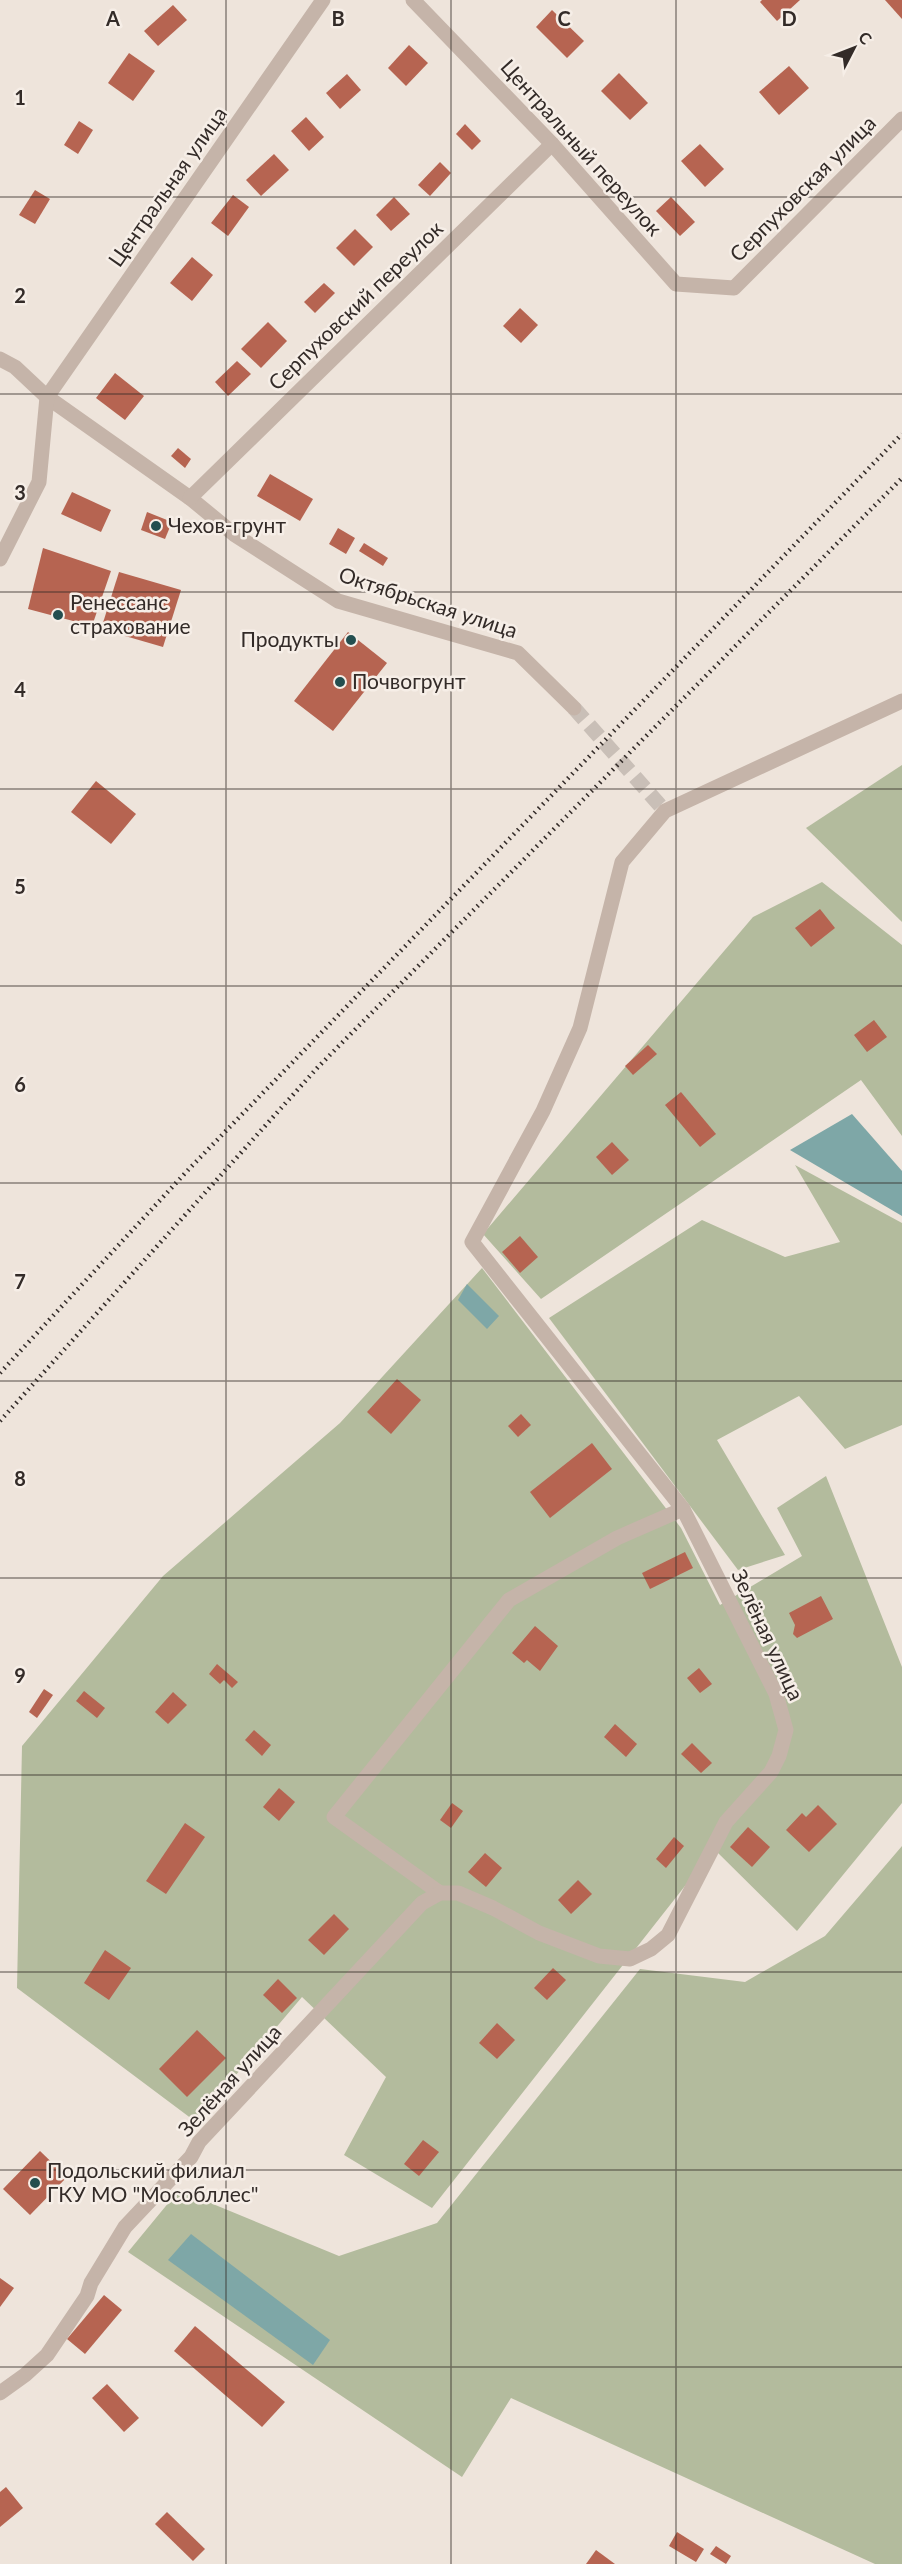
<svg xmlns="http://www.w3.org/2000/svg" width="902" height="2564" font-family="Lato,sans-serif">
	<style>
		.green { fill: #b3bb9d }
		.water { fill: #7ea7a7 }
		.building { fill: #b66451 }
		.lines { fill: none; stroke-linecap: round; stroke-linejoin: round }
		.minor-tunnel { stroke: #c9bfb7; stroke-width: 15; stroke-dasharray: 15 8; stroke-linecap: butt }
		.minor { stroke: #c5b4a9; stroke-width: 15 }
		.rail { stroke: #332b28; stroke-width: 4.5; stroke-dasharray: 1.5 4.5; stroke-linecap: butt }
		.grid { fill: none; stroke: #332b28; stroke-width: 1.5; stroke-opacity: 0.55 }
		.poi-dot { fill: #234e4f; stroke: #f6eee7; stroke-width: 2 }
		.labels { text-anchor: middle; stroke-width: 5; stroke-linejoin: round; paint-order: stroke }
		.street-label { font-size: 21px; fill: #332b28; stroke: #f6eee7 }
		.poi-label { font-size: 21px; fill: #332b28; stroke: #f6eee7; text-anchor: start }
		.grid-label { font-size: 20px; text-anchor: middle; font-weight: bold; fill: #332b28; stroke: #f6eee7; stroke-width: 5; stroke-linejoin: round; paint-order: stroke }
	</style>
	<rect width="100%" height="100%" fill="#eee4db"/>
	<g class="green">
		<polygon points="902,765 902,922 806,828"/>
		<polygon points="822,882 902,945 902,1136 861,1080 541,1299 483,1234 753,917"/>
		<polygon points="795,1165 902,1223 902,1425 845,1449 799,1396 717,1440 785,1555 738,1570 549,1318 702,1220 785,1257 840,1242"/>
		<polygon points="482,1268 681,1528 720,1605 802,1556 777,1508 826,1476 902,1667 902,1803 797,1931 714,1849 432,2208 344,2155 386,2077 302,1997 196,2122 17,1988 22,1746 163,1576 340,1423"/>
		<polygon points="902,1846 902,2564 875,2564 511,2398 462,2477 128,2252 179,2190 339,2256 437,2223 640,1969 745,1982 825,1936"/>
	</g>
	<g class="water">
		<polygon points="852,1114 902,1171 902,1216 790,1150"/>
		<polygon points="467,1284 499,1316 487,1329 458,1300"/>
		<polygon points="191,2234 330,2340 313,2365 168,2260"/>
	</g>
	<g class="building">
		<polygon points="762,0 800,0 777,21 760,2"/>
		<polygon points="885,0 902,0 902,19"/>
		<polygon points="173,5 187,20 158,46 144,31"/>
		<polygon points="552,10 584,41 567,58 536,27"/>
		<polygon points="409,45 428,63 406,86 388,68"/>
		<polygon points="129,53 155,71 133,101 108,83"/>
		<polygon points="789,66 809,88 779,115 759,92"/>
		<polygon points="619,73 648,103 630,120 601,91"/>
		<polygon points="347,74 361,90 340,109 326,93"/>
		<polygon points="306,117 324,137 309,151 291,131"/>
		<polygon points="79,121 93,130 78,154 64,145"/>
		<polygon points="465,124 481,141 472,150 456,134"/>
		<polygon points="700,144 724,169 705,187 681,161"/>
		<polygon points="274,154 289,170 261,196 246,180"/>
		<polygon points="440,162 451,173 430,196 418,185"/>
		<polygon points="35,190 50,199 35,224 19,215"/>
		<polygon points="233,195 249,207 228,236 211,223"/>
		<polygon points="394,197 410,214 391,231 376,215"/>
		<polygon points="671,197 695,222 680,236 656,211"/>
		<polygon points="355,229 373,247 354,266 336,248"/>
		<polygon points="192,257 213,275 192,301 170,283"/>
		<polygon points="324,283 335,293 315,313 304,302"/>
		<polygon points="520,308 538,325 521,343 503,326"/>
		<polygon points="268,322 287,341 261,368 241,349"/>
		<polygon points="237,361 251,374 228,396 215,382"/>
		<polygon points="115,373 144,396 125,420 96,398"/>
		<polygon points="178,448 191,459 185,468 171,456"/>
		<polygon points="270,474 313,499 300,521 257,496"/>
		<polygon points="72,492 111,510 101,532 61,514"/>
		<polygon points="147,512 172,522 165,539 141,530"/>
		<polygon points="338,528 355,538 346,554 329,544"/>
		<polygon points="364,543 388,558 383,566 359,551"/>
		<polygon points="43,548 111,571 92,626 28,609"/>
		<polygon points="119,572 181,590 163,647 101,629"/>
		<polygon points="348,632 387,663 333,731 294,701"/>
		<polygon points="96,781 136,814 111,844 71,812"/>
		<polygon points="820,909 835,928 811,947 795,928"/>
		<polygon points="874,1020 887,1037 867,1052 854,1035"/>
		<polygon points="648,1045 657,1054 633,1075 625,1066"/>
		<polygon points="681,1092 716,1134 700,1147 665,1105"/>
		<polygon points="612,1142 629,1160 612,1175 596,1157"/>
		<polygon points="520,1236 538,1257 520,1273 502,1252"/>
		<polygon points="397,1379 421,1400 391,1434 367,1412"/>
		<polygon points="521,1414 531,1425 518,1437 508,1426"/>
		<polygon points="592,1443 612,1469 550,1518 530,1492"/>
		<polygon points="685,1552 693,1568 650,1589 642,1573"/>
		<polygon points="821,1596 833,1619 797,1638 793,1634 795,1625 789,1613"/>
		<polygon points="535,1626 558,1646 540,1671 527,1660 524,1663 512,1653"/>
		<polygon points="217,1664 238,1682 232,1688 224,1680 220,1684 209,1674"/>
		<polygon points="699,1668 712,1684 700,1693 687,1678"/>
		<polygon points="44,1689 53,1695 37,1718 29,1712"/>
		<polygon points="84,1691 105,1708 97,1718 76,1701"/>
		<polygon points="173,1692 187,1705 168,1724 155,1712"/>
		<polygon points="615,1724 637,1744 626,1757 604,1737"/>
		<polygon points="254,1730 271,1745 262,1756 245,1740"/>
		<polygon points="692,1743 712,1763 701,1773 681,1754"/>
		<polygon points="279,1788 295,1802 279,1821 263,1807"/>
		<polygon points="452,1803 463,1811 451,1828 440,1820"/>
		<polygon points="818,1805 837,1824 809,1852 786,1830 802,1813 806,1817"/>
		<polygon points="185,1823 205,1837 166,1894 146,1881"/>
		<polygon points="748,1827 770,1847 752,1867 730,1847"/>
		<polygon points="674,1837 684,1846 666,1868 656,1859"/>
		<polygon points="485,1853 502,1868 486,1887 468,1872"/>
		<polygon points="578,1880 592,1894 571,1914 558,1900"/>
		<polygon points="334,1914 349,1929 324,1955 308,1940"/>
		<polygon points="105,1950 131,1968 109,2000 84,1983"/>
		<polygon points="553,1968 566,1980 547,2000 534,1988"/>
		<polygon points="278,1979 297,1998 282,2013 263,1995"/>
		<polygon points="497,2023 515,2040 497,2059 479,2043"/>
		<polygon points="197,2030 226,2058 187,2097 159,2069"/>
		<polygon points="423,2140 439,2152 419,2176 404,2164"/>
		<polygon points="40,2151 67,2177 30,2215 3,2189"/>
		<polygon points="0,2278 14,2288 0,2307"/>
		<polygon points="104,2295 122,2310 85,2354 67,2339"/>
		<polygon points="195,2326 285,2402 262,2427 174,2351"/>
		<polygon points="107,2384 139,2418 124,2432 92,2398"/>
		<polygon points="6,2487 23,2508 0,2527 0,2492"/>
		<polygon points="167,2512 205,2549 193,2561 155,2524"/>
		<polygon points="677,2532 704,2549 696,2562 669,2546"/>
		<polygon points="716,2546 731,2556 726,2564 710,2554"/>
		<polygon points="596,2550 615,2564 586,2564"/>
	</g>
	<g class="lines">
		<polyline class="minor-tunnel" points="574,708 665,811"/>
		<g class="minor">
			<polyline points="413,0 552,144 676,284 734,288 902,119"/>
			<polyline points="0,359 15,367 47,397 190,498 235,535 338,601 518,653 574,708"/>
			<polyline points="190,498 552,144"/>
			<polyline points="0,559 39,482 47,397 323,0"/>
			<polyline points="440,1893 334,1817 509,1600 617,1538 683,1509"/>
			<polyline points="0,2393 25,2375 47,2355 87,2296 91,2283 125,2227 191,2157 199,2142 422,1903 440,1893 458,1893 493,1908 539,1933 599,1956 630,1959 651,1949 668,1935 726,1822 771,1772 779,1756 786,1730 776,1694 683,1509 472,1242 543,1111 580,1028 622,862 665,811 902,701"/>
		</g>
		<g class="rail">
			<polyline points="0,1373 189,1169 902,434"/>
			<polyline points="0,1421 318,1067 902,478"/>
		</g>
	</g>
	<path class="grid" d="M 226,0 L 226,2564M 451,0 L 451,2564M 676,0 L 676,2564M 0,197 L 902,197M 0,394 L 902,394M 0,592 L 902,592M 0,789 L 902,789M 0,986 L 902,986M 0,1183 L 902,1183M 0,1381 L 902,1381M 0,1578 L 902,1578M 0,1775 L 902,1775M 0,1972 L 902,1972M 0,2170 L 902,2170M 0,2367 L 902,2367"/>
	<g class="poi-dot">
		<circle cx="156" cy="526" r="6"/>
		<circle cx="58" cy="615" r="6"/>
		<circle cx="351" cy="640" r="6"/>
		<circle cx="340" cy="682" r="6"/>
		<circle cx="35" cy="2183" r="6"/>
	</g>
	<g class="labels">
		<g class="street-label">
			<text transform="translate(581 148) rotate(48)" y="7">Центральный переулок</text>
			<text transform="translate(168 187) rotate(-55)" y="7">Центральная улица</text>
			<text transform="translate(803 189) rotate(-45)" y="7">Серпуховская улица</text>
			<text transform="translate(356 306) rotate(-44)" y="7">Серпуховский переулок</text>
			<text transform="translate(428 603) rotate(18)" y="7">Октябрьская улица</text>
			<text transform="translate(767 1635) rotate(65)" y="7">Зелёная улица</text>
			<text transform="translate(230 2081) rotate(-48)" y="7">Зелёная улица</text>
		</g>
		<g class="poi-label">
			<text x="168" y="533">Чехов-грунт</text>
			<text x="70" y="610">Ренессанс<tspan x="70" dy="24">страхование</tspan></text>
			<text x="339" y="647" text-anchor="end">Продукты</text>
			<text x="352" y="689">Почвогрунт</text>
			<text x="47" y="2178">Подольский филиал<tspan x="47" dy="24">ГКУ МО "Мособллес"</tspan></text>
		</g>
	</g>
	<g class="grid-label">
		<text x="113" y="26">A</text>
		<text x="338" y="26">B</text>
		<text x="564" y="26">C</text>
		<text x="789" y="26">D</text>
		<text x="20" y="105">1</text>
		<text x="20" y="303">2</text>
		<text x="20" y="500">3</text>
		<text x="20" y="697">4</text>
		<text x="20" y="894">5</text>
		<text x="20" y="1092">6</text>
		<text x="20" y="1289">7</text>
		<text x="20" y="1486">8</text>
		<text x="20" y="1683">9</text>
	</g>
	<g transform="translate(854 48) rotate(48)" stroke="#f6eee7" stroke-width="4.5" paint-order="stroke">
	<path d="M0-4.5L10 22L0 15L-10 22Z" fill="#332b28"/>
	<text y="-9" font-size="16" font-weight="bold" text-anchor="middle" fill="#332b28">С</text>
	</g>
</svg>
